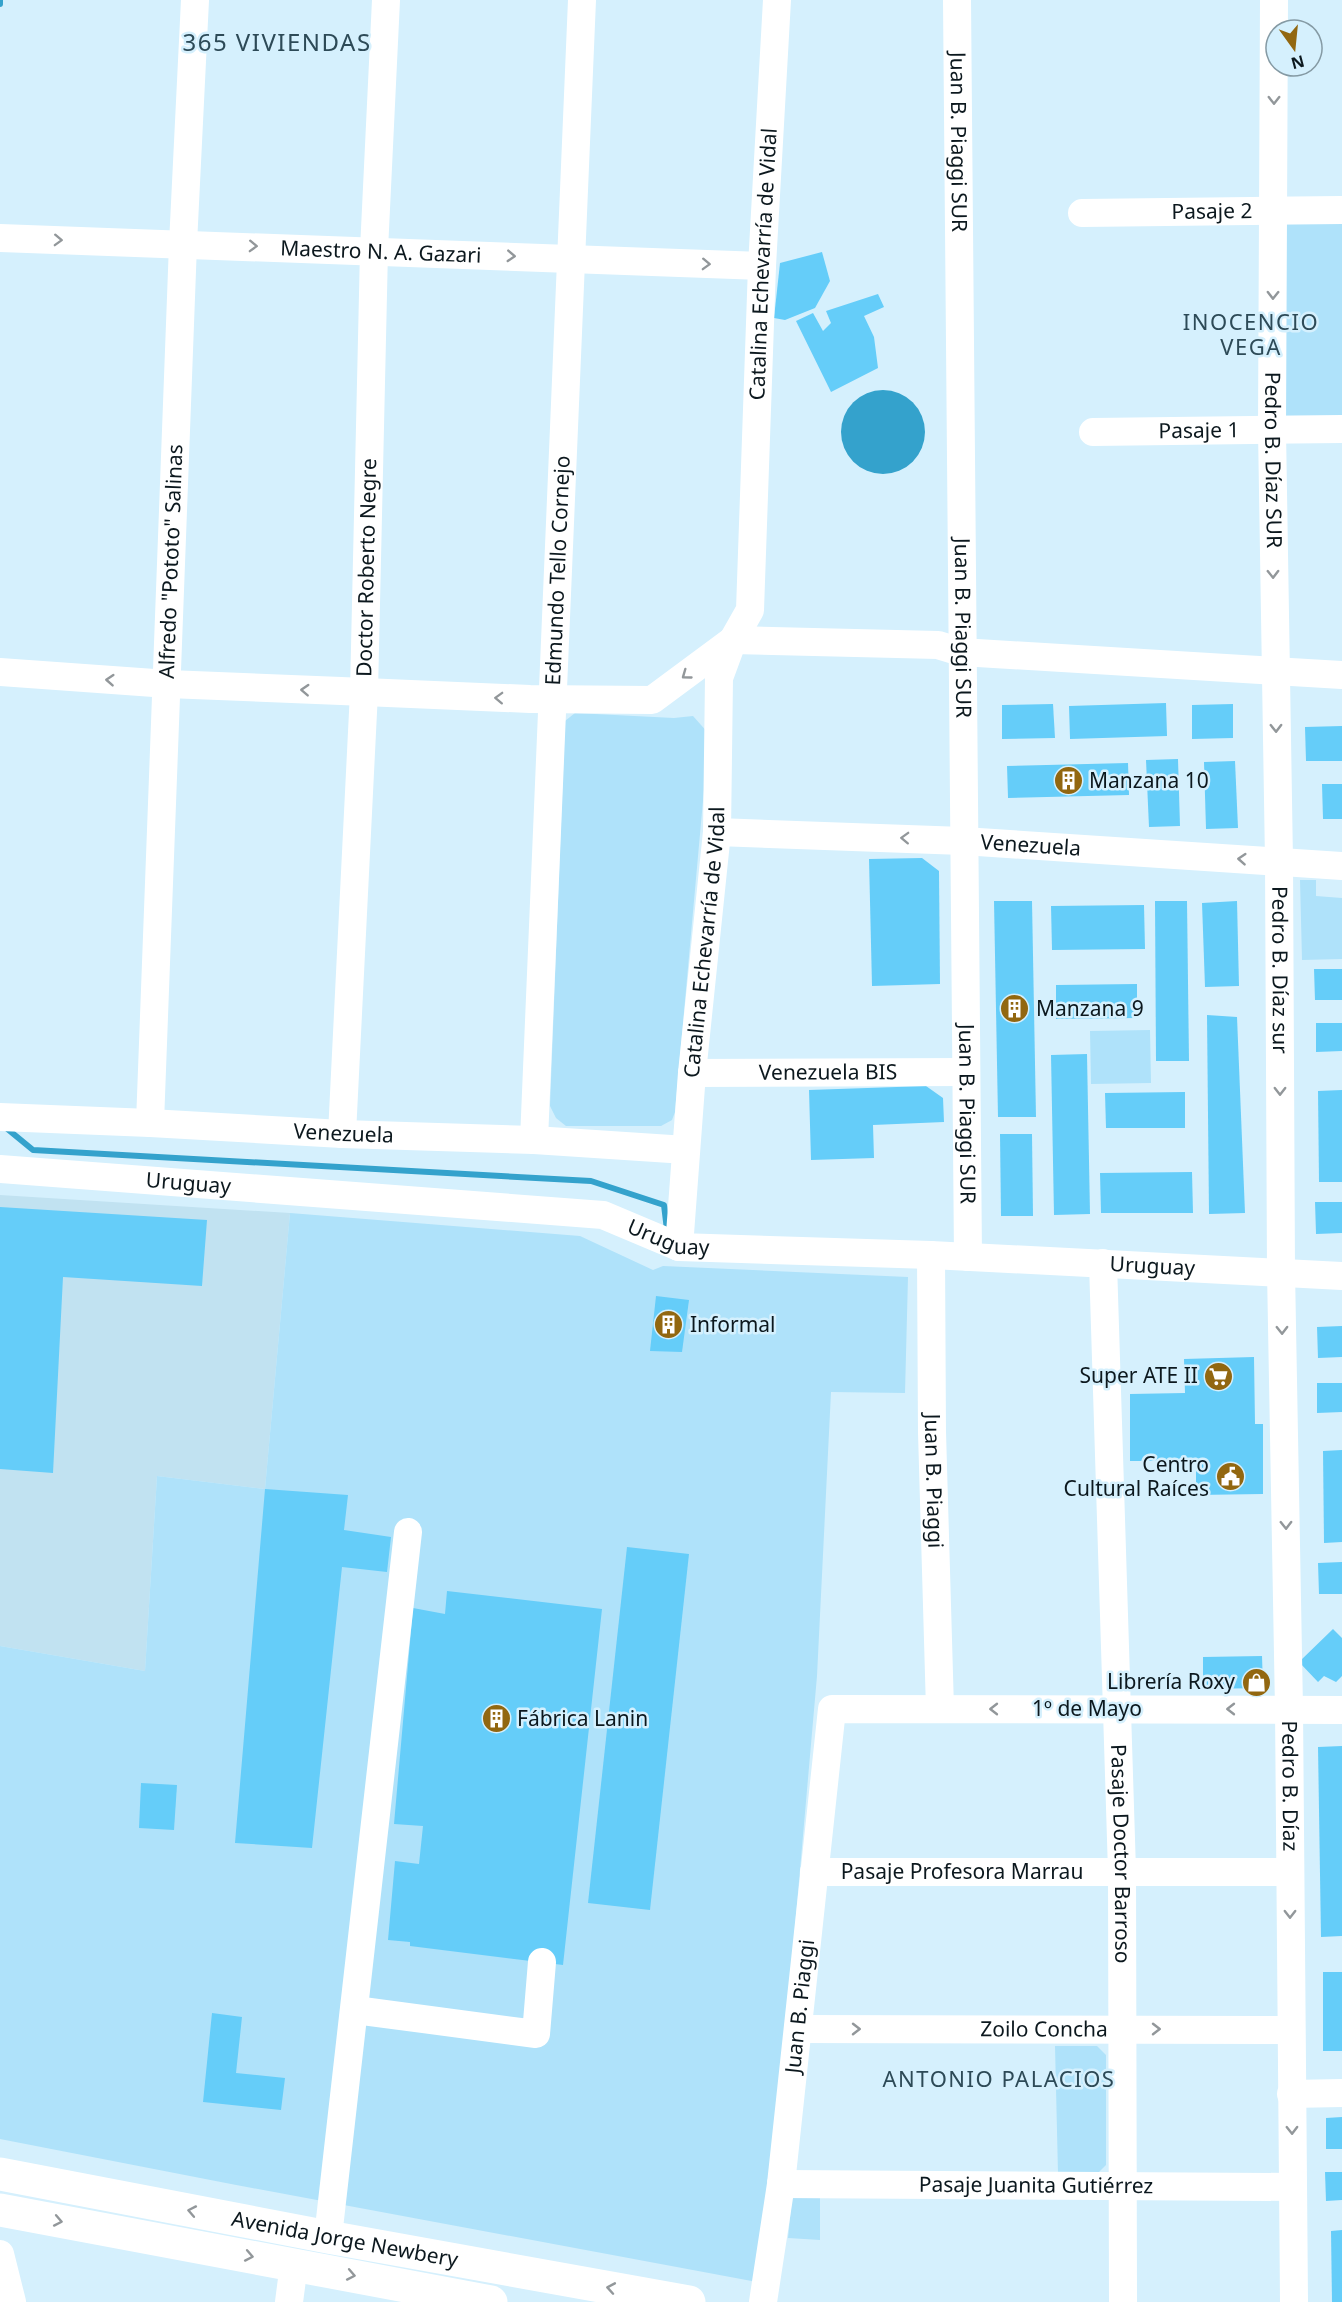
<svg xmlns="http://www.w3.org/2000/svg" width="1342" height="2302" font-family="'Noto Sans',sans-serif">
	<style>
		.built { fill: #c1e2f1 }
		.green { fill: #afe2fa }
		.water { fill: #34a2cc }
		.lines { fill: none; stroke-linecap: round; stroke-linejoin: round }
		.stream { stroke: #34a2cc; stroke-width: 6 }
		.building { fill: #65cdf9 }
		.minor { stroke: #fff; stroke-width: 28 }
		.major { stroke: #fff; stroke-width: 33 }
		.oneway { stroke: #92979a }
		.labels { text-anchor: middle; stroke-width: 5; stroke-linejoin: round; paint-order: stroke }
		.street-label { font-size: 21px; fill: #0c181e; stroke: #d5f0fd }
		.poi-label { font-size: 21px; fill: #0c181e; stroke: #d5f0fd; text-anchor: start }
		.neighbourhood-label { font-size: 22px; letter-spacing: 1.5px; fill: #2d4a57; stroke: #d5f0fd }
		.quarter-label { font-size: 24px; letter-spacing: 1.5px; fill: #2d4a57; stroke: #d5f0fd }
	</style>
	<rect width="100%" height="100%" fill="#d5f0fd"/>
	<polygon class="built" points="0,1195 290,1213 265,1489 157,1476 145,1671 0,1646"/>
	<g class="green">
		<polygon points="1342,223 1342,416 1284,416 1285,224"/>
		<polygon points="575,713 674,718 693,716 709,734 675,1112 672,1120 661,1126 566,1126 556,1118 550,1106 565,721"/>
		<polygon points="1300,880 1316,880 1316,896 1342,898 1342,959 1302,960"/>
		<polygon points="1150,1030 1151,1083 1091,1084 1090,1031"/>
		<polygon points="290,1213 580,1236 653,1270 663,1266 908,1277 905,1393 831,1392 817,1676 779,2109 757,2282 231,2184 0,2139 0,1646 145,1671 157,1476 265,1489"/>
		<polygon points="1055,2046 1097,2046 1106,2055 1106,2165 1097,2174 1058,2174"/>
		<polygon points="792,2198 820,2198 820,2240 788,2238"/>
	</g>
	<circle class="water" cx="883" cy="432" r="42"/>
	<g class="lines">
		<g class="stream">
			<polyline points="0,4 0,0"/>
			<polyline points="5,1127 33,1150 591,1181 664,1205 667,1230"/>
		</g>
	</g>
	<g class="building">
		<polygon points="822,252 830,281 815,308 785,320 774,318 780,263"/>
		<polygon points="878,294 884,307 864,316 874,337 878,368 831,392 796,321 813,313 823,331 831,323 826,311"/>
		<polygon points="1166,703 1167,736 1070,739 1069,706"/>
		<polygon points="1053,704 1055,738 1002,739 1002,705"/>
		<polygon points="1233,704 1233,738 1192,739 1192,705"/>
		<polygon points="1342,726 1342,761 1306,761 1305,727"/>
		<polygon points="1178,759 1180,826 1149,827 1146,760"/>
		<polygon points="1235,761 1238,828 1206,829 1204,762"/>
		<polygon points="1128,763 1129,795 1008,798 1007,766"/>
		<polygon points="1322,784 1342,784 1342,819 1323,819"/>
		<polygon points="922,858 939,871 940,984 872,986 869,859"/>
		<polygon points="994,901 1032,901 1036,1117 998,1117"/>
		<polygon points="1155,901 1187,901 1189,1061 1156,1061"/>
		<polygon points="1237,901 1239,986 1205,987 1202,903"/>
		<polygon points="1144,905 1145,949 1052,950 1051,906"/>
		<polygon points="1314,969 1342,969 1342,1000 1315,1000"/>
		<polygon points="1137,984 1137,1018 1056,1019 1056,985"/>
		<polygon points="1207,1015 1237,1017 1245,1213 1209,1214"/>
		<polygon points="1316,1023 1342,1023 1342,1051 1316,1052"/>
		<polygon points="1087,1054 1090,1214 1054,1215 1051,1055"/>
		<polygon points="926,1086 943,1098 944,1122 873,1125 874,1158 811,1160 809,1090"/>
		<polygon points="1342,1090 1342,1182 1319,1182 1318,1091"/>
		<polygon points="1185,1092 1185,1128 1106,1128 1105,1093"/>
		<polygon points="1000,1134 1032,1134 1033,1216 1001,1216"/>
		<polygon points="1192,1172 1193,1213 1101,1213 1100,1173"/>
		<polygon points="1315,1202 1342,1202 1342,1233 1316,1234"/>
		<polygon points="0,1207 207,1220 202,1286 63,1277 53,1473 0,1469"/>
		<polygon points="656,1296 689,1300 682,1352 650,1351"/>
		<polygon points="1342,1326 1342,1357 1318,1358 1317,1327"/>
		<polygon points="1254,1357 1255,1424 1263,1424 1263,1494 1196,1495 1196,1461 1130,1461 1130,1394 1185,1393 1184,1359"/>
		<polygon points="1317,1383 1342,1383 1342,1412 1317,1413"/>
		<polygon points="1342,1450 1342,1542 1324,1543 1323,1451"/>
		<polygon points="265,1489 348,1495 344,1530 391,1537 387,1572 342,1567 312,1848 235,1843"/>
		<polygon points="627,1547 689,1554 650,1910 588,1903"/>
		<polygon points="1342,1562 1342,1594 1319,1594 1318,1563"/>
		<polygon points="447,1591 602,1609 563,1965 410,1946 410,1942 388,1940 395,1861 419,1864 423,1826 394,1824 413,1608 445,1614"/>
		<polygon points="1333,1629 1342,1638 1342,1676 1336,1682 1324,1676 1318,1682 1299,1662"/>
		<polygon points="1262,1656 1263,1688 1203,1689 1203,1657"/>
		<polygon points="1342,1746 1342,1936 1321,1937 1318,1747"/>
		<polygon points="141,1783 177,1785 174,1830 139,1828"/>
		<rect x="1323" y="1972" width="19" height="79"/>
		<polygon points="212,2013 242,2017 236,2073 285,2078 281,2110 203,2102"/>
		<polygon points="1342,2117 1342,2149 1326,2149 1326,2118"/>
		<polygon points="1325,2172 1342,2172 1342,2200 1326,2201"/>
		<polygon points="1342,2230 1342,2302 1332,2302 1331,2231"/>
	</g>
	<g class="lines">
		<g class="minor">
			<path id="s1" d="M 957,0 L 968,1257"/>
			<path id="s2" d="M 1274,0 L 1272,430 L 1279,861 L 1281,1271 L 1289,1709 L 1294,2302"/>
			<path id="s3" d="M 1082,213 L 1342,210"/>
			<path id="s4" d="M 0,238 L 762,266"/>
			<path id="s5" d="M 1093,432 L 1342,429"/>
			<polyline points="0,672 168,684 341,691 530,699 652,700 733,640 938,645 961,652 1342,675"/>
			<path id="s6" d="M 717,832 L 963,841 L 1342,866"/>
			<path id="s7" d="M 692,1073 L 966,1072"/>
			<path id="s8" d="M 0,1117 L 150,1123 L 342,1134 L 534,1140 L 686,1150"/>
			<path id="s9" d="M 150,1123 L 183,244 L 195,0"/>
			<path id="s10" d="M 342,1134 L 364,692 L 374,250 L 386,0"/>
			<path id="s11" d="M 534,1140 L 582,0"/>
			<path id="s12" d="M 0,1169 L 603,1215 L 679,1247 L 931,1255 L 1342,1276"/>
			<path id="s13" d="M 679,1247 L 692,1073 L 717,832 L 719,678 L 733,640 L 750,610 L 762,266 L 777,0"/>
			<path id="s14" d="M 931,1255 L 932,1432 L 940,1709"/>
			<path id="s15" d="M 1103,1263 L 1122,1871 L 1123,2302"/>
			<path id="s16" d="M 814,1872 L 1290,1872"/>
			<polyline points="355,2010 536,2034 542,1962"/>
			<path id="s17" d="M 798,2029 L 1291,2030"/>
			<polyline points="1291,2094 1342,2093"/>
			<path id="s18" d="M 781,2184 L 1292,2187"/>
			<polyline points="328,2237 408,1532"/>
			<polyline points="0,2254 12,2302"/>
			<polyline points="289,2302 294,2264"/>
			<path id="s19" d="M 763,2302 L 781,2184 L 832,1709 L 1342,1710"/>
		</g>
		<g class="major">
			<path id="s20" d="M 0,2174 L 328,2237 L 689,2302"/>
			<polyline points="0,2210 491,2302"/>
		</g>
	</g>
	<defs><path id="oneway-chevron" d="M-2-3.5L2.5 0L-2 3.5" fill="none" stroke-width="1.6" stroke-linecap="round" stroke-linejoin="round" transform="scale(1.5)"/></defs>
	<g class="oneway">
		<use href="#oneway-chevron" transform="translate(1274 100) rotate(90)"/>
		<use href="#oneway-chevron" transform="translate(58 240) rotate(2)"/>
		<use href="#oneway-chevron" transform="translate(253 246) rotate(2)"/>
		<use href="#oneway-chevron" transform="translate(511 256) rotate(3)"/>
		<use href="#oneway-chevron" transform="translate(706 264) rotate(2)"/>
		<use href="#oneway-chevron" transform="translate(1273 295) rotate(91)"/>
		<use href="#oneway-chevron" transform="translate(1273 574) rotate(89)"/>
		<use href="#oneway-chevron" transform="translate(686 675) rotate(144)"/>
		<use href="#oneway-chevron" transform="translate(110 680) rotate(-176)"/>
		<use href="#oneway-chevron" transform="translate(305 690) rotate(-177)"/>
		<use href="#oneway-chevron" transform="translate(499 698) rotate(-178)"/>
		<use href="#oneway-chevron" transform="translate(1276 728) rotate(89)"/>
		<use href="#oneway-chevron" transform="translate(905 838) rotate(-178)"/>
		<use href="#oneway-chevron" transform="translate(1242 859) rotate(-176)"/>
		<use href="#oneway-chevron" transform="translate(1280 1091) rotate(90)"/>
		<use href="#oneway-chevron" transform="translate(1282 1330) rotate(89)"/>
		<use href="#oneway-chevron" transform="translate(1286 1525) rotate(89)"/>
		<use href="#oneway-chevron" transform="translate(994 1709) rotate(-180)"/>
		<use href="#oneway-chevron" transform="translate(1231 1709) rotate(180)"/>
		<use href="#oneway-chevron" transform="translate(1290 1914) rotate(90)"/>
		<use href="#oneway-chevron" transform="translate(856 2029)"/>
		<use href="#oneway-chevron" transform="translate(1156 2029)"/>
		<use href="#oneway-chevron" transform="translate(1292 2130) rotate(89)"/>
		<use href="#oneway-chevron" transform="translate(192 2211) rotate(-169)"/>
		<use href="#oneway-chevron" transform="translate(58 2221) rotate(11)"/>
		<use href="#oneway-chevron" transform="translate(249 2256) rotate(11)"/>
		<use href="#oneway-chevron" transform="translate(351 2275) rotate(11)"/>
		<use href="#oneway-chevron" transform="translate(611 2288) rotate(-170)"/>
	</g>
	<defs>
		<symbol id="building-disc" viewBox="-11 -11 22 22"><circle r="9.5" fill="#926710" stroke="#d5f0fd"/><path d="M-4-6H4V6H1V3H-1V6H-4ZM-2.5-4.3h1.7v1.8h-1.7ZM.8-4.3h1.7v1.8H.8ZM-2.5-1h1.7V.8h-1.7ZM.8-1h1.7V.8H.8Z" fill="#fff"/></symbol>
		<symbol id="supermarket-disc" viewBox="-11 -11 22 22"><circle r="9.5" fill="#926710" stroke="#d5f0fd"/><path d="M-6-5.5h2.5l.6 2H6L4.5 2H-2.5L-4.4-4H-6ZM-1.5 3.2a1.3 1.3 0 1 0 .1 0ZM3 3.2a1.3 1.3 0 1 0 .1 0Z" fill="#fff"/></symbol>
		<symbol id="civic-disc" viewBox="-11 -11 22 22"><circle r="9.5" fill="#926710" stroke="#d5f0fd"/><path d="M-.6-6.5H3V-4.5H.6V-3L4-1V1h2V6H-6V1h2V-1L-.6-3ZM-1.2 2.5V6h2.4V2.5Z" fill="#fff"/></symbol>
		<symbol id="shop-disc" viewBox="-11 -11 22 22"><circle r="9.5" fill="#926710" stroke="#d5f0fd"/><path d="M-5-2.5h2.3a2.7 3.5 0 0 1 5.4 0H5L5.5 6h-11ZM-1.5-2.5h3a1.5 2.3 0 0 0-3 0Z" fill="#fff"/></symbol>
	</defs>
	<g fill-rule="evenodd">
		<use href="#building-disc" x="1052" y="764" width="33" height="33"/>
		<use href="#building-disc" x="998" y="992" width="33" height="33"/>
		<use href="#building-disc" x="652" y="1308" width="33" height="33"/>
		<use href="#supermarket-disc" x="1202" y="1360" width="33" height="33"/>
		<use href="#civic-disc" x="1214" y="1460" width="33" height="33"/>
		<use href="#shop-disc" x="1240" y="1666" width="33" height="33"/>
		<use href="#building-disc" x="480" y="1702" width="33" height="33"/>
	</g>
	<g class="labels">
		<g class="street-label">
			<text dy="7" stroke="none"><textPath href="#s1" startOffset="142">Juan B. Piaggi SUR</textPath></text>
			<text dy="7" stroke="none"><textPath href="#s3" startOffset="130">Pasaje 2</textPath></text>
			<text dy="7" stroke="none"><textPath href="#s4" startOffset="381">Maestro N. A. Gazari</textPath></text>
			<text dy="7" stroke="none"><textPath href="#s13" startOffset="992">Catalina Echevarría de Vidal</textPath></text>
			<text dy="7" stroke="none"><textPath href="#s5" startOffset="106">Pasaje 1</textPath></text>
			<text dy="7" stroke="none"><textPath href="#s2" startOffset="460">Pedro B. Díaz SUR</textPath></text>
			<text dy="7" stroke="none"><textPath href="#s9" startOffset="562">Alfredo "Pototo" Salinas</textPath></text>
			<text dy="7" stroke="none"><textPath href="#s10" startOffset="567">Doctor Roberto Negre</textPath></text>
			<text dy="7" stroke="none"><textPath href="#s11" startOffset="570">Edmundo Tello Cornejo</textPath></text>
			<text dy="7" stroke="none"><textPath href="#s1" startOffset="628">Juan B. Piaggi SUR</textPath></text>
			<text dy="7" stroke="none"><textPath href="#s6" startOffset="314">Venezuela</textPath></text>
			<text dy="7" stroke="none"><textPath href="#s13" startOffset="306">Catalina Echevarría de Vidal</textPath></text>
			<text dy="7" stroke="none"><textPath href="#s2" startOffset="970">Pedro B. Díaz sur</textPath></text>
			<text dy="7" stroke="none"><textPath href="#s7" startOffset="136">Venezuela BIS</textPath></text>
			<text dy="7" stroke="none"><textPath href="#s1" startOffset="1114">Juan B. Piaggi SUR</textPath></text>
			<text dy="7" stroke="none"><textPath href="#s8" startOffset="344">Venezuela</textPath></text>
			<text dy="7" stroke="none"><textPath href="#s12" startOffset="189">Uruguay</textPath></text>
			<text dy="7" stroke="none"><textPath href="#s12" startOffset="675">Uruguay</textPath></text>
			<text dy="7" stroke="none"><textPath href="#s12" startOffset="1161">Uruguay</textPath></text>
			<text dy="7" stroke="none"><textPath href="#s14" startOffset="226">Juan B. Piaggi</textPath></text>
			<text x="1087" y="1716">1º de Mayo</text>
			<text dy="7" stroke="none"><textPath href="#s2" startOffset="1786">Pedro B. Díaz</textPath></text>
			<text dy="7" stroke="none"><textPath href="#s15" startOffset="591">Pasaje Doctor Barroso</textPath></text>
			<text dy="7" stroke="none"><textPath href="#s16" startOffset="148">Pasaje Profesora Marrau</textPath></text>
			<text dy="7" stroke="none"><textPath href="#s19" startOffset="298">Juan B. Piaggi</textPath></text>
			<text dy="7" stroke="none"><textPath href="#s17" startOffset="246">Zoilo Concha</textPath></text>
			<text dy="7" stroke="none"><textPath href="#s18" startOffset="255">Pasaje Juanita Gutiérrez</textPath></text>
			<text dy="7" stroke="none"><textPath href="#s20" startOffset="351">Avenida Jorge Newbery</textPath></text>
		</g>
		<g class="poi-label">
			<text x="1089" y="788">Manzana 10</text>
			<text x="1036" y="1016">Manzana 9</text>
			<text x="690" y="1332">Informal</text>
			<text x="1198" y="1383" text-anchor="end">Super ATE II</text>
			<text x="1209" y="1472" text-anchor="end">Centro<tspan x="1209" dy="24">Cultural Raíces</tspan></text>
			<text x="1235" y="1689" text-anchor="end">Librería Roxy</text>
			<text x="517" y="1726">Fábrica Lanin</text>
		</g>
		<g class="neighbourhood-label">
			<text x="1251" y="330">INOCENCIO<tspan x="1251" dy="25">VEGA</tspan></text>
			<text x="999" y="2087">ANTONIO PALACIOS</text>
		</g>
		<g class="quarter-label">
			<text x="277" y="51">365 VIVIENDAS</text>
		</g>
	</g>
	<g transform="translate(1294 48) rotate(165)"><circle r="28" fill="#d5f0fd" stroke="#859aa4" stroke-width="1.5"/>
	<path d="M0-4.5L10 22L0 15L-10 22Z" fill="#926710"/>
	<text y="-9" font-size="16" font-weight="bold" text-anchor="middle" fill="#0c181e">N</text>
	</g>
</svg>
